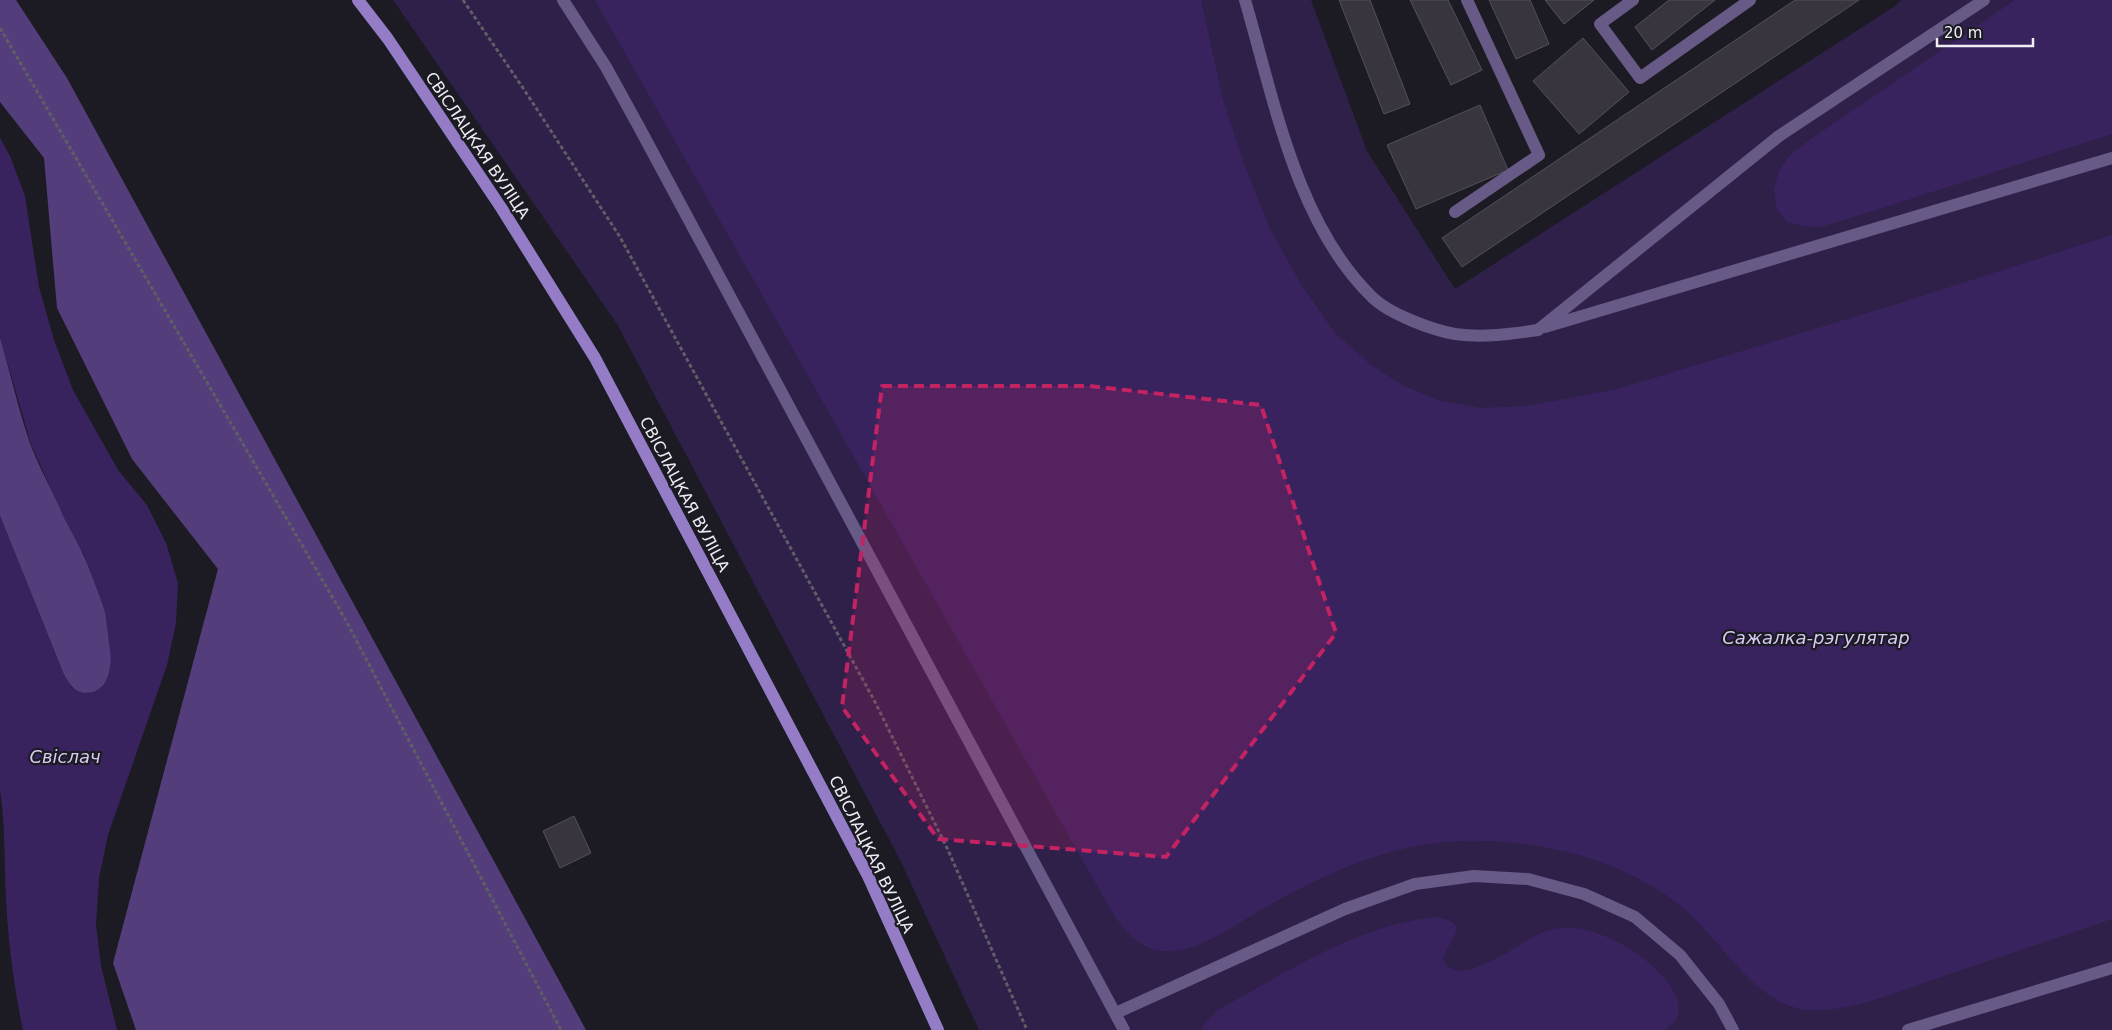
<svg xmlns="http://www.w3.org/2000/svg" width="2112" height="1030" font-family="'DejaVu Sans',sans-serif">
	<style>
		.green { fill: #2e2049 }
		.forest { fill: #533e7b }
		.water { fill: #39235e }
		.building { fill: #38353f; stroke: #53505b }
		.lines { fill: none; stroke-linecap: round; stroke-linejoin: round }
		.path { stroke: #5f5d65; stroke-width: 3; stroke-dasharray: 4 2.5; stroke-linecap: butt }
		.service { stroke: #685a87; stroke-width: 12 }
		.secondary { stroke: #947dc6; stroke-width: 12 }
		.marked { fill: #c42363; fill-opacity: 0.2; stroke: #c42363; stroke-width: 4; stroke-dasharray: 10 6; stroke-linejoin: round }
		.labels { text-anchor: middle; stroke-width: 4.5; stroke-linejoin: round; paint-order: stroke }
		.street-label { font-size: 16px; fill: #eeedf3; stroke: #1c1a23 }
		.water-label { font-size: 18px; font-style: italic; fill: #d6cbf1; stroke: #1c1a23 }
	</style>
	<rect width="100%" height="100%" fill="#1c1a23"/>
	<polygon class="green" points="393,0 1311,0 1367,151 1455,289 1895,6 1901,0 2112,0 2112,1030 979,1030 900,860 617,324"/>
	<g class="forest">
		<polygon points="0,0 16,0 67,78 586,1030 136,1030 113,963 218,569 132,459 57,308 44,158 0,102"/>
		<path d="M 0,337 C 10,372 18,408 30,443 C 51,501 132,619 107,679 C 103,689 93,695 83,693 C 73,691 69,683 64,675 L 0,516 Z"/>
	</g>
	<g class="water">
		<path d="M 595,0 L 1201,0 L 1223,100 L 1245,167 L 1272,233 L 1302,286 L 1335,333 L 1370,364 L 1402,385 L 1438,400 L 1480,408 L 1526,406 L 1618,389 L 1903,302 L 2112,235 L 2112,919 C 2054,939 1996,958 1938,978 C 1896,992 1853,1012 1809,1010 C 1756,1007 1721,939 1682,907 C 1622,858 1539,839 1462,841 C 1390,843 1326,873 1264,908 C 1239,922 1208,946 1180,950 C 1146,956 1129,937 1112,912 Z"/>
		<polygon points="2015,0 2112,0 2112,134 1873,211 1820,227 1803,226 1787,222 1777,209 1774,190 1779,171 1789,156 1808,141"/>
		<path d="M 0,138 L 10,156 L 25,196 L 39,287 L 54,340 L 73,390 L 118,470 L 147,505 L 166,543 L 178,583 L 176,623 L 167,665 L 108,835 L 99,878 L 96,925 L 101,966 L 117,1030 L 23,1030 C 15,992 10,955 7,916 C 4,874 6,832 0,789 L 0,516 L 64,675 L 72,688 L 82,693 L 94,692 L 104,685 L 109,674 L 111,659 L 105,611 L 84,555 L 65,520 L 31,444 L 0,337 Z"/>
		<path d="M 1436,917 C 1473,923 1449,939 1443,959 C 1455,993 1521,942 1539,934 C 1549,929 1562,927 1573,928 C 1591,929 1611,938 1627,947 C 1650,960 1706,1008 1663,1030 L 1202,1030 L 1204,1024 L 1218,1010 C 1287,972 1357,925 1436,917 Z"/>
	</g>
	<g class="building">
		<polygon points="1339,0 1370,0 1410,104 1384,114"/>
		<polygon points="1410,0 1448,0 1482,70 1451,85"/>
		<polygon points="1489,0 1530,0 1549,44 1516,59"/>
		<polygon points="1545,0 1594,0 1564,24"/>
		<polygon points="1669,0 1715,0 1652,50 1635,27"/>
		<polygon points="1795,0 1859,0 1462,267 1442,238"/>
		<polygon points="1583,38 1629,92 1579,134 1533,81"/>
		<polygon points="1480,105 1508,170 1416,209 1387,145"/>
		<polygon points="574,816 591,853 560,868 543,831"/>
	</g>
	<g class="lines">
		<g class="path">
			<polyline points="463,0 525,91 620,237 701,385 874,700 948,850 1027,1030"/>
			<polyline points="0,28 344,617 561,1030"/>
		</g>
		<g class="service">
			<polyline points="563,0 606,67 639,127 1124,1030"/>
			<path d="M 1245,0 C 1274,99 1296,223 1372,297 C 1389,314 1432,330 1455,334 C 1483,338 1511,334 1538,330 L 1779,136 L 1984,0"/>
			<polyline points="1633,0 1600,24 1640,78 1750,0"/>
			<polyline points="1455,212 1539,155 1467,0"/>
			<polyline points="1545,327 2112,158"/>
			<polyline points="1116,1013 1345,909 1415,884 1474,876 1528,879 1584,894 1635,917 1680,955 1719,1004 1733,1030"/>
			<polyline points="1908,1030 2112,968"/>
		</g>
		<polyline class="secondary" points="358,0 388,39 502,209 595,358 868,876 938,1030"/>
	</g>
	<path class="marked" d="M 882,386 L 1089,386 L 1261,405 L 1336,633 L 1166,857 L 938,839 L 842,707 Z"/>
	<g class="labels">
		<g class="street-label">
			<text transform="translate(478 145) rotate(56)" y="6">СВІСЛАЦКАЯ ВУЛІЦА</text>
			<text transform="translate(685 494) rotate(62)" y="6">СВІСЛАЦКАЯ ВУЛІЦА</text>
			<text transform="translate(872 854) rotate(64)" y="6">СВІСЛАЦКАЯ ВУЛІЦА</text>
		</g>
		<g class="water-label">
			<text x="1816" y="644">Сажалка-рэгулятар</text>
			<text x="65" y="763">Свіслач</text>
		</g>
	</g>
	<path d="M1937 38v8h96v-8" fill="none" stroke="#eeedf3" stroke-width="2.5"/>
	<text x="1944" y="38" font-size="15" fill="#eeedf3" stroke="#1c1a23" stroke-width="4" paint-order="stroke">20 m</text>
</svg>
